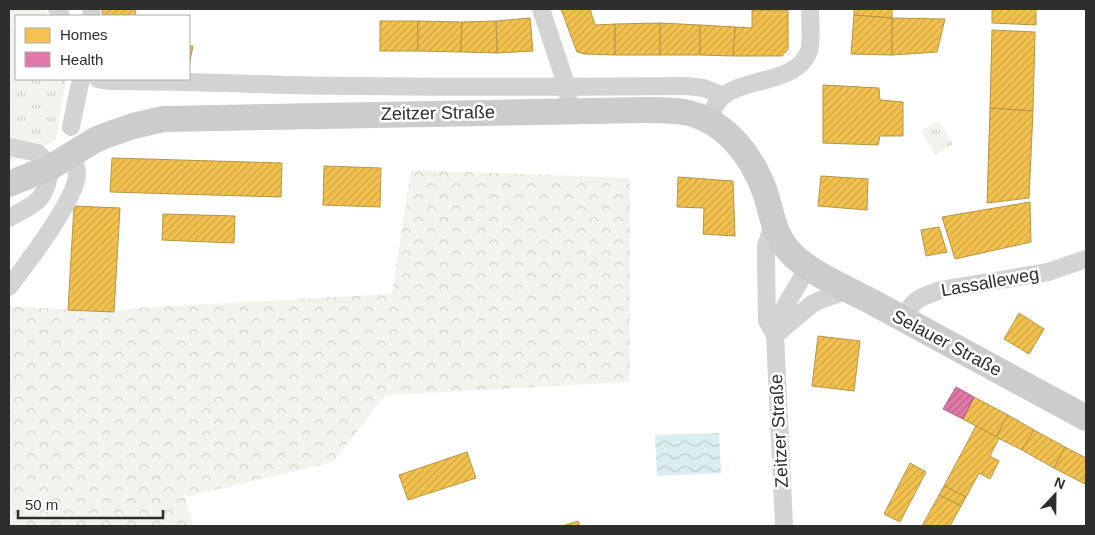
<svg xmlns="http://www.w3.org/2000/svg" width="1095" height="535" font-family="Helvetica,sans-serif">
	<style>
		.forest { fill: url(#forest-crowns) }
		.park { fill: url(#park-tufts) }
		.water { fill: url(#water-waves) }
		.homes { fill: url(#homes-hatch); stroke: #b79544 }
		.health { fill: url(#health-hatch); stroke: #ad6183 }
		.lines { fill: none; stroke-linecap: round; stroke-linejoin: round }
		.street { stroke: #d3d3d3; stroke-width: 18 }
		.secondary { stroke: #ccc; stroke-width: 26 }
		.labels { text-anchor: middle; stroke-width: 5; stroke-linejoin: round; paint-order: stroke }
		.street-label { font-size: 18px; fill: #2e2e2e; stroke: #fff }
	</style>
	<defs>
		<pattern id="forest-crowns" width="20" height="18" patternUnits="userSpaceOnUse" patternTransform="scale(1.25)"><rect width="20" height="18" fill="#f2f3ec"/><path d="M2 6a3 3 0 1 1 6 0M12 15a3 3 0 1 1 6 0" fill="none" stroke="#d0d1cb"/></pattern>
		<pattern id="park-tufts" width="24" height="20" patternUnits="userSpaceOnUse" patternTransform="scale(1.25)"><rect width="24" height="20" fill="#f2f3ec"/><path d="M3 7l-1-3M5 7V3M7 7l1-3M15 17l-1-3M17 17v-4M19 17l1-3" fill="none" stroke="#d0d1cb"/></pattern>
		<pattern id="water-waves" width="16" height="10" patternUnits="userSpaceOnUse" patternTransform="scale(1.25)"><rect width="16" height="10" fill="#dbeeef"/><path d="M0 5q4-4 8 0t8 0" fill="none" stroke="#bccccd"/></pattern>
		<pattern id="homes-hatch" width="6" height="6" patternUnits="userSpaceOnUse" patternTransform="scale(1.25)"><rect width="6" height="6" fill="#f2c14e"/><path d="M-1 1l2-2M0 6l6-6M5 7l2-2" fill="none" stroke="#d0a644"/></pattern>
		<pattern id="health-hatch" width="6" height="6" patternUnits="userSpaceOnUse" patternTransform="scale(1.25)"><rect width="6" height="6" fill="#e377a8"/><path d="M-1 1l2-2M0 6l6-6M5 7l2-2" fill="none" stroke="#b86289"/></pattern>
	</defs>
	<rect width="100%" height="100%" fill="#fff"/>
	<polygon class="forest" points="411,170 630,178 630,382 386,395 333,462 185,497 193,525 187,526 12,526 9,510 9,329 11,328 9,306 113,312 135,308 392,294"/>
	<g class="park">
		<polygon points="9,9 45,9 48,16 16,16 16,79 66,79 56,139 9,163"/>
		<polygon points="939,121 953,144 935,155 921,131"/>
	</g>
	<polygon class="water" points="719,433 721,473 657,476 655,435"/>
	<g class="homes">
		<polygon points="102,9 135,9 136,16 103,16"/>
		<polygon points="561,9 590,9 595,25 615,24 615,55 585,54 577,52"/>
		<polygon points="752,9 788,9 752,10"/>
		<polygon points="854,9 892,9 892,18 854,15"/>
		<polygon points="992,9 1036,9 1036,25 992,23"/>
		<polygon points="752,10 788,10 788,49 782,56 733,56 735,27 752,28"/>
		<polygon points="854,15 892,18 892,55 851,54"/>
		<polygon points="530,18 533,51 497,53 496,21"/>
		<polygon points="892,18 945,19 937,52 892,55"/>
		<rect x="380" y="21" width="38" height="30"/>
		<polygon points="418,21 462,22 461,52 418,51"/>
		<polygon points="496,21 497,53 461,52 462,22"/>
		<polygon points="660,23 700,25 700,55 660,55"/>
		<polygon points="660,23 660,55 615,55 615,24"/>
		<polygon points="700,25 735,27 733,56 700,55"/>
		<polygon points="992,30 1035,32 1033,111 990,108"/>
		<polygon points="189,46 193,46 189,66"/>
		<polygon points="823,85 879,88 880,100 903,102 903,136 880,136 878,145 823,143"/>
		<polygon points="990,108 1033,111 1029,198 987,203"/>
		<polygon points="112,158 282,163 281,197 110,192"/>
		<polygon points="324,166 381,168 380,207 323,205"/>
		<polygon points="821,176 868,179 867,210 818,206"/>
		<polygon points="678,177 733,181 735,236 703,234 704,208 677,207"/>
		<polygon points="1030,202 1031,242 955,259 942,217"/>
		<polygon points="74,206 120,208 114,312 68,310"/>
		<polygon points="163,214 235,216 234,243 162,240"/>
		<polygon points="939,227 947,252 926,256 921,230"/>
		<polygon points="1019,313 1044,329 1029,354 1004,339"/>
		<polygon points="818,336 860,341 854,391 812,386"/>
		<polygon points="974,397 1008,415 996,437 963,419"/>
		<polygon points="1008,415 1034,430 1022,450 996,437"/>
		<polygon points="976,426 999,438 990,456 999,461 990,479 979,473 966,497 944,486"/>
		<polygon points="1034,430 1065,447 1054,468 1022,450"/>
		<polygon points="1065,447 1086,458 1085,484 1054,468"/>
		<polygon points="467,452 476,478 408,500 399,475"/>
		<polygon points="910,463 926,472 900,522 884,514"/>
		<polygon points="944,486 966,497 961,506 939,495"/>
		<polygon points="939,495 961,506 950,526 922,526"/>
		<polygon points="578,521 580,526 563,526"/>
	</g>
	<polygon class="health" points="956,387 974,397 963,419 943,409"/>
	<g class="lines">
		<g class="street">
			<polyline points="57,9 61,16"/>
			<polyline points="541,9 567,87 568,96"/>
			<polyline points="91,16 92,9"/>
			<path d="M 98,79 L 110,81 C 170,81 229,83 289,85 C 421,88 555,87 687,86 L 704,88 L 723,96"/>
			<path d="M 708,121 C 711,114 714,106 719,100 C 740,76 796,86 809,51 C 812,43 810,19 810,9"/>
			<polyline points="71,127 81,79"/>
			<path d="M 9,147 L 38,153 L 51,167 C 45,202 38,202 9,218"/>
			<polyline points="773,225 766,246 766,257 767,321 775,335"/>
			<path d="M 9,287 C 25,266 77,198 77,174 C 77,168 74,160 72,155"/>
			<path d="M 903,319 C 913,299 920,297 941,290 L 1048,272 L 1086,259"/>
			<polyline points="775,335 812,304 820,300 849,290"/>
			<polyline points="784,526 775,335 779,317 808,267"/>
		</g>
		<path class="secondary" d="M 9,184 L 51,167 L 95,140 L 107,135 L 133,126 L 163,119 L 647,110 C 661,110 675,110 689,113 C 727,123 752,156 765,192 C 772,213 773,233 789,251 C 807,272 850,290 876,304 C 946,342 1016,380 1086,418"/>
	</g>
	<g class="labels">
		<g class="street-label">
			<text transform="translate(438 113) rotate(-1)" y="6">Zeitzer Straße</text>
			<text transform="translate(990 282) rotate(-10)" y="6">Lassalleweg</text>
			<text transform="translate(947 343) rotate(28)" y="6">Selauer Straße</text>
			<text transform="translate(779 431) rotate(-93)" y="6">Zeitzer Straße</text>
		</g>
	</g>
	<rect width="1095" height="535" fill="none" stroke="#2e2e2e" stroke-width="20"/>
	<rect x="15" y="15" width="175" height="65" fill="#ffffff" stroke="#ababab"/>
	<rect x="25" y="28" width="25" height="15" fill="#f2c14e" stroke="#ababab"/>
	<text x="60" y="40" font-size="15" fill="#2e2e2e">Homes</text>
	<rect x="25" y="52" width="25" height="15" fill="#e377a8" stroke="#ababab"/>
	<text x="60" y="65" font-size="15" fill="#2e2e2e">Health</text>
	<g transform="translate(1055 495) rotate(22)" stroke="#ffffff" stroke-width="4" paint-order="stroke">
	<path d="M0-4L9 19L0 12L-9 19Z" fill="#2e2e2e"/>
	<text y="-8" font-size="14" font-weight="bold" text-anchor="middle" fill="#2e2e2e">N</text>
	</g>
	<path d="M18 510v8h145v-8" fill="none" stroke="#2e2e2e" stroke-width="2.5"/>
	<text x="25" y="510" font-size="15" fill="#2e2e2e" stroke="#ffffff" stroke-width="4" paint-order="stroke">50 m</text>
</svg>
